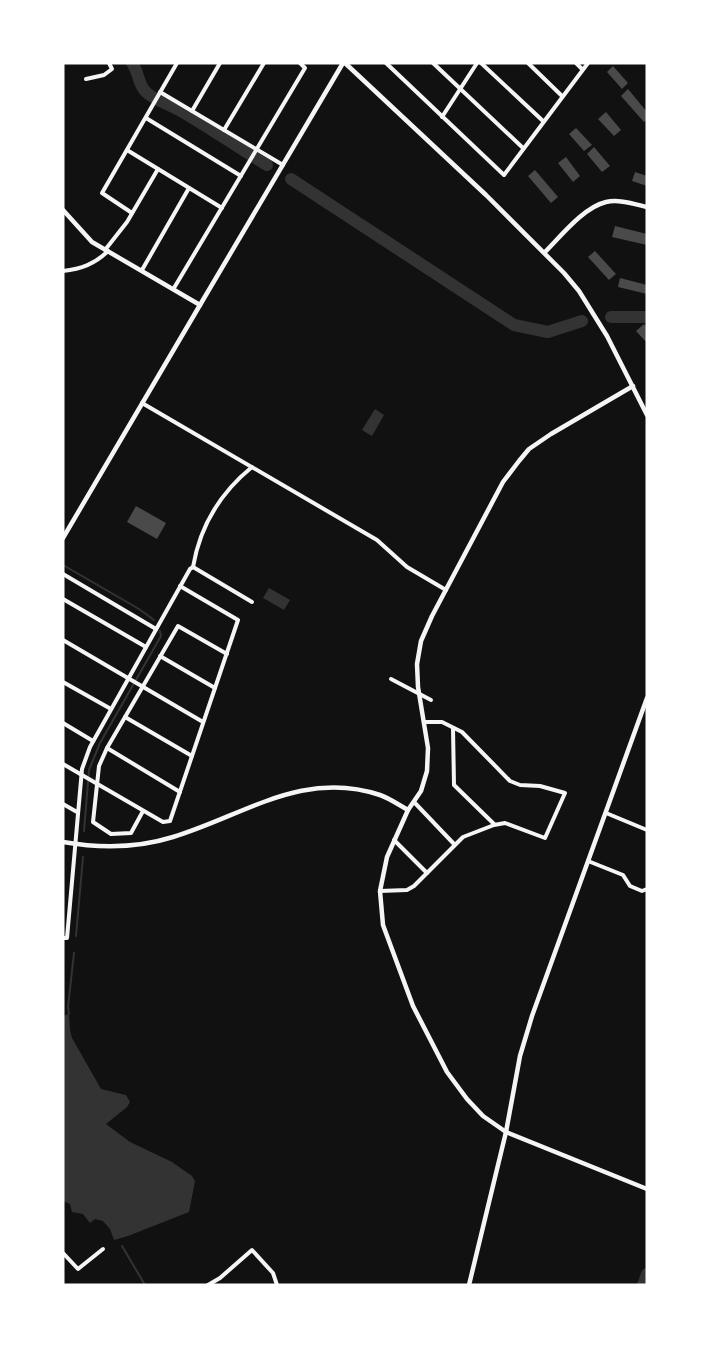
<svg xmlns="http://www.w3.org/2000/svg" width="710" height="1348" font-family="'Source Sans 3',sans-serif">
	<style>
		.water { fill: #333 }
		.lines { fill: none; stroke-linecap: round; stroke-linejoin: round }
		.stream { stroke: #333; stroke-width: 2 }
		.river { stroke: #333; stroke-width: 12 }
		.building { fill: #4a4a4a }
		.minor { stroke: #f5f5f5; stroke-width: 4 }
		.tertiary { stroke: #f5f5f5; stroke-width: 4.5 }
		.secondary { stroke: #f5f5f5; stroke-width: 4.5 }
	</style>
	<rect width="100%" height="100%" fill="#111"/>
	<g class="water">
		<polygon points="375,409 384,415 372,436 362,430"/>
		<polygon points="269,588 290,600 284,610 263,598"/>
		<polygon points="69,1014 70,1030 72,1038 101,1089 126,1095 130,1102 127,1107 106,1124 130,1142 172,1162 192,1176 195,1181 189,1212 128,1236 114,1240 110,1229 103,1221 95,1219 90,1223 83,1214 72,1212 70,1204 63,1201 63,1016"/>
	</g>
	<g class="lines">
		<g class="stream">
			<polyline points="63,565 139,609 154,620"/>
			<polyline points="84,831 89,770 100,743 161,636 160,631"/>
			<polyline points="76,936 83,857"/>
			<polyline points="69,1014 68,1007 74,953"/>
			<polyline points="122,1246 145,1285"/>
		</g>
		<g class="river">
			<path d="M 132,63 C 139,72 138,85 146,92 C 151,98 170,105 179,110 C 209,127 237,147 267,165"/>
			<polyline points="291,179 514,325 548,332 582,321"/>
			<polyline points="611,317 647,317"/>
			<polyline points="643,1285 647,1274"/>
		</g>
	</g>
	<g class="building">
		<polygon points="613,66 628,83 622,89 607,72"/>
		<polygon points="628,89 647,112 647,120 644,122 621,96"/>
		<polygon points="606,112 621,130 614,136 598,119"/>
		<polygon points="576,128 592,145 584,151 569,134"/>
		<polygon points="594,147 610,166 602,172 587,154"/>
		<polygon points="566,157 580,176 573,182 558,163"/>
		<polygon points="535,170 558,197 551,203 528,176"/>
		<polygon points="635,172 647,176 647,186 632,181"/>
		<polygon points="615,226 647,234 647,245 612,237"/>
		<polygon points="595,251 616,274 609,280 588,257"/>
		<polygon points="620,278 647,285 647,294 618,287"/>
		<polygon points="644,324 647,327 647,343 636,331"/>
		<polygon points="136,506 166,523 157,539 127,522"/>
	</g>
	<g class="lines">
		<g class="minor">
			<polyline points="386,63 504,175 588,63"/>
			<polyline points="433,63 523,148"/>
			<polyline points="481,63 543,121"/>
			<polyline points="528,63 562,96"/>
			<polyline points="576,63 582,69"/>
			<polyline points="86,79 104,75 112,69 109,63"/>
			<polyline points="160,92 283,165"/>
			<polyline points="192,111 220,63"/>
			<polyline points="442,117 477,63"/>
			<polyline points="146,118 241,176"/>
			<polyline points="224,130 264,63"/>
			<polyline points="127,150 222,208"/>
			<polyline points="132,213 102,193 177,63"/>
			<polyline points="105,250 127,222 158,169"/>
			<polyline points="142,270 189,188"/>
			<path d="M 63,271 C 81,269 95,264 108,251"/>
			<polyline points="174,288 305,68 300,63"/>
			<polyline points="142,403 377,540 407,567 446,590"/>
			<polyline points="193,567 252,602"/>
			<polyline points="63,574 156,629"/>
			<polyline points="63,599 146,647"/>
			<polyline points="63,640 203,722"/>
			<polyline points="160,656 215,688"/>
			<polyline points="391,679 431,700"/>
			<polyline points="63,682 111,709"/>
			<polyline points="125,717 192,756"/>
			<polyline points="63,723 93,741"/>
			<polyline points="453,728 454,785 494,824"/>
			<polyline points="107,748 180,792"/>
			<polyline points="63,764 163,822 170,821 238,620 180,586"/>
			<polyline points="414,802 454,844"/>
			<polyline points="63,804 77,812"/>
			<polyline points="143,811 131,833 111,834 93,822 99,766 107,748 178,626 227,654"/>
			<polyline points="606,813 647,830"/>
			<polyline points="394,840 427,873"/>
			<polyline points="588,861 623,875 630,886 642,891 647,889"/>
			<polyline points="380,891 407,890 414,886 463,837 494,825 505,823 545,838 565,793 540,786 520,785 510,781 462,732 442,722 425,722"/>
			<path d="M 63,938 L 67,938 L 82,769 L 90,747 L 190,569 L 193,567 C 200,526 220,493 252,467"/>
			<polyline points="63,1253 78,1269 103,1249"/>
			<polyline points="208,1285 220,1278 252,1250 273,1273 277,1285"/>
		</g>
		<g class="tertiary">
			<path d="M 545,252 C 561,236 584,207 606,202 C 619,199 634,204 647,207"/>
			<polyline points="633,386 551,434 529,449 519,461 503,482 432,616 421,641 417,664 418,687 428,748 427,771 421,791 408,810 387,857 380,891 383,925 413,1006 447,1072 467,1099 483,1116 506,1132 647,1189"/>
			<polyline points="63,538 200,305"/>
			<path d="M 63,842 C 98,848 138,848 173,837 C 243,816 303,769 380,795 C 389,798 399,805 408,810"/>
			<polyline points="469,1285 506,1132 520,1056 532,1016 647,698"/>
		</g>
		<g class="secondary">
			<polyline points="345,63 486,195 564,273 579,291 607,336 647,415"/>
			<polyline points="63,210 92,242 200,305 343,63"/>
		</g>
	</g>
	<rect width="710" height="1348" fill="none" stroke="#ffffff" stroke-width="129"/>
</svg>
